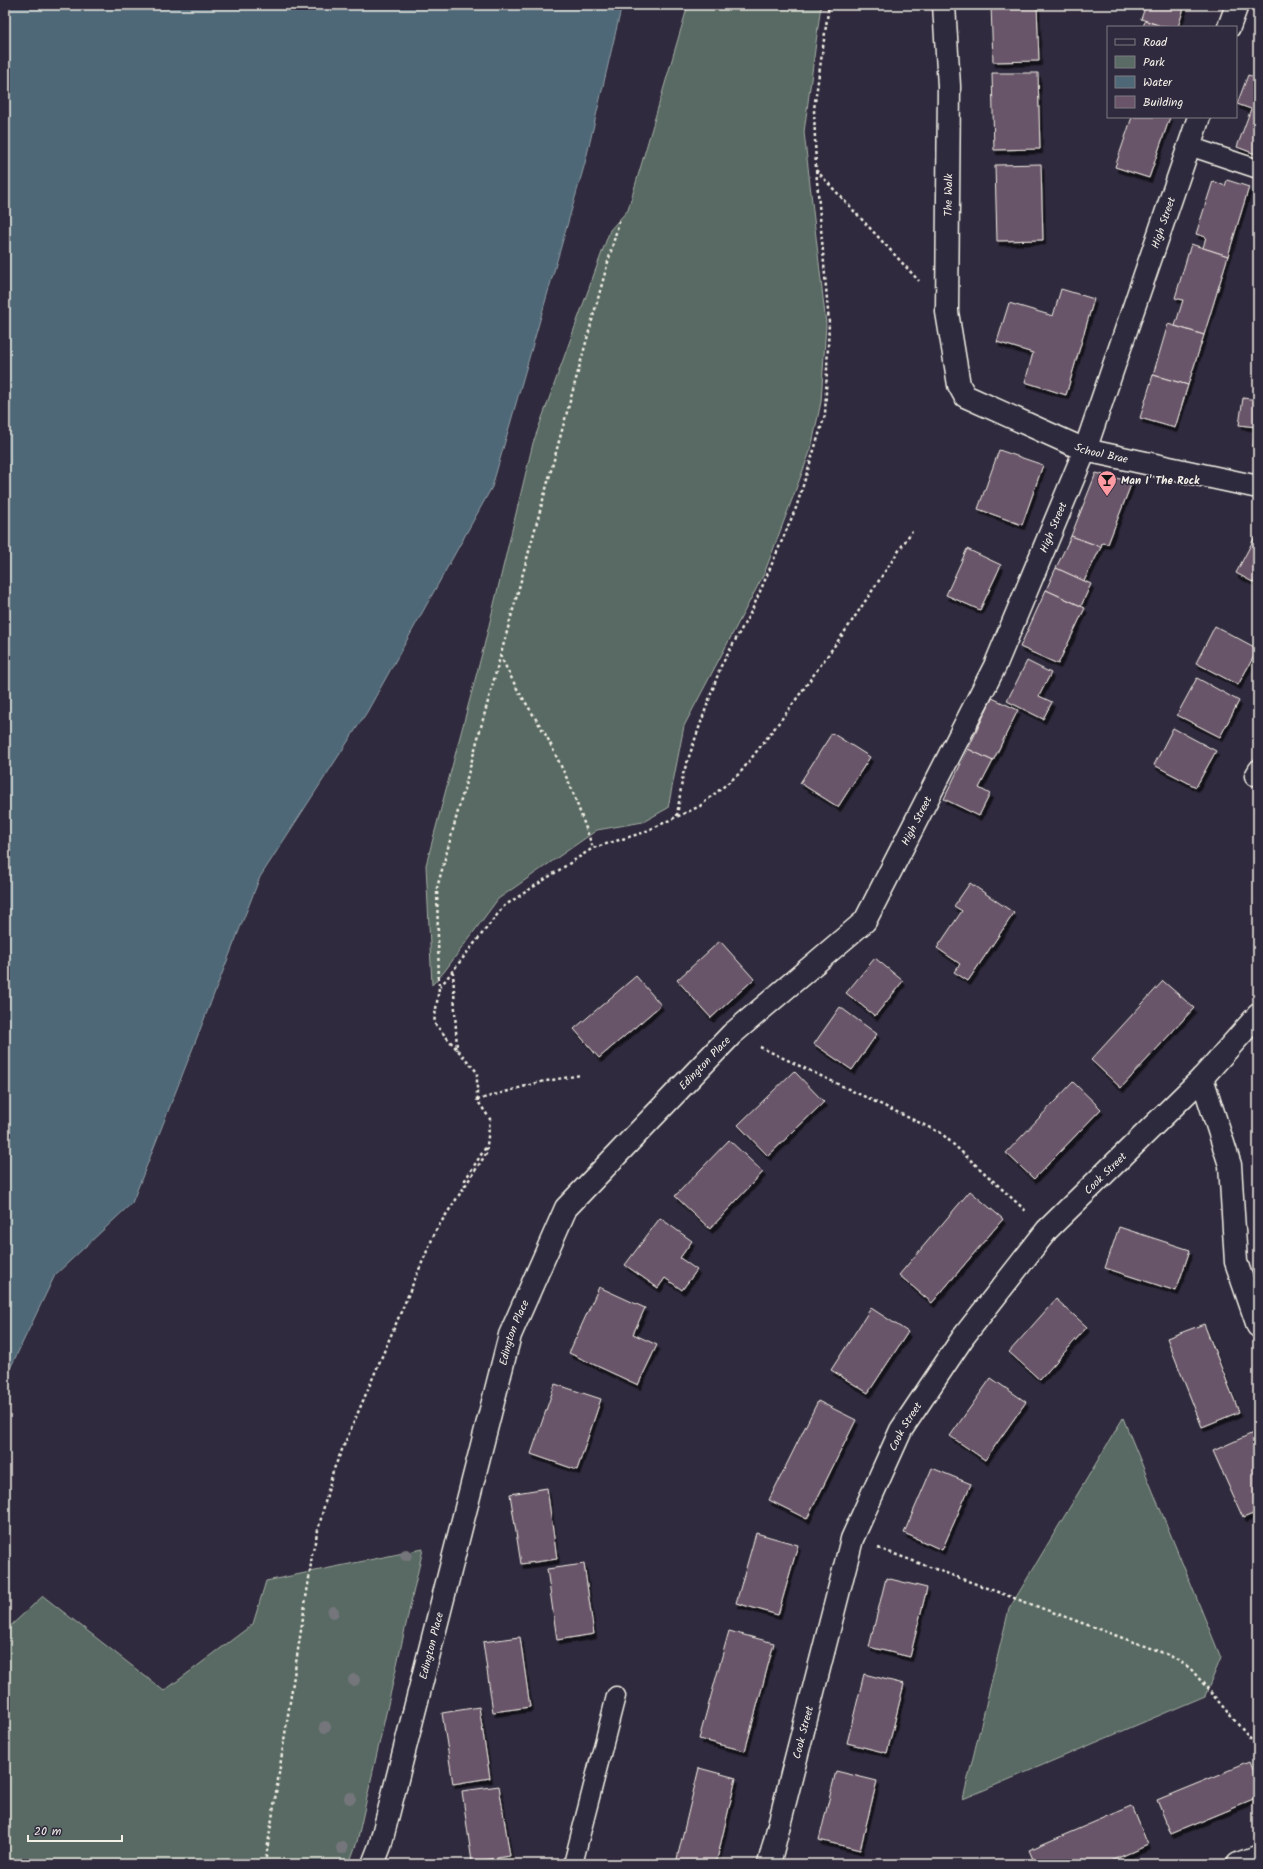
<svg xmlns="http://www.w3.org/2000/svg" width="1263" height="1869" font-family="Kalam,sans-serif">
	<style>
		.green { fill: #596b64; stroke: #a6aea6 }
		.water { fill: #4f6878; stroke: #919fa5 }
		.building { fill: #695469; stroke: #f4f1e8; filter: url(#shadow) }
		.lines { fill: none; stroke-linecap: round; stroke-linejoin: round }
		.service-casing { stroke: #f4f1e8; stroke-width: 21 }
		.minor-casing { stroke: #f4f1e8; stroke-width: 25 }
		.path { stroke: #f4f1e8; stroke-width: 2.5; stroke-dasharray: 3 3; stroke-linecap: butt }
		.service { stroke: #2f2a3d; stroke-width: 18 }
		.minor { stroke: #2f2a3d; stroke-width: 22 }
		.tree { fill: #75767b }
		.labels { text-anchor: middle; stroke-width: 3; stroke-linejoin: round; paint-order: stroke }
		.street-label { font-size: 11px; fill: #f4f1e8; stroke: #2f2a3d }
		.poi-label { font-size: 11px; font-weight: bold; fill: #f4f1e8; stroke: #2f2a3d; text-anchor: start }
	</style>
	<defs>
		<filter id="shadow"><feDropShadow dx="2.5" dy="4.5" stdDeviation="0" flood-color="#0009"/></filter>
	</defs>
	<rect width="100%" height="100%" fill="#2f2a3d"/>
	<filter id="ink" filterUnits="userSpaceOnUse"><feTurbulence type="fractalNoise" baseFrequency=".025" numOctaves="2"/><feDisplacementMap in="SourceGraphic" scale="8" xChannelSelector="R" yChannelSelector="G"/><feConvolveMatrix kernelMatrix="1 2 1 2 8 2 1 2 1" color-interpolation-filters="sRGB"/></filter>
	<g filter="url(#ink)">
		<g class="green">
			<polygon points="688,5 821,5 804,132 826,324 821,402 811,449 764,574 684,726 668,808 643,822 597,830 498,899 444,972 432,985 426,865 484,646 533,443 610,230 628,210"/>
			<polygon points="1123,1418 1221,1658 1205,1696 963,1799 1009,1609"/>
			<polygon points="423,1549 357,1842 349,1864 5,1864 5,1631 43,1596 164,1691 253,1624 266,1581"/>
		</g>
		<polygon class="water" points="5,5 622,5 585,163 492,487 367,712 260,877 132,1203 55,1275 5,1379"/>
		<g class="building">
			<polygon points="991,5 1037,5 1039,61 993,62"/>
			<polygon points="1146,5 1185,5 1178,27 1164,27 1141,19"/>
			<polygon points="1145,21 1164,27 1143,27"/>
			<polygon points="1258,45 1258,59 1254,58"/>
			<polygon points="992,73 1038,73 1040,149 994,150"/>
			<polygon points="1248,75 1258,78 1258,155 1237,147 1251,109 1237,104"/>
			<polygon points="1132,117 1170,117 1149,178 1115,167"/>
			<polygon points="1041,164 1043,240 997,241 995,165"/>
			<polygon points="1227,180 1249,187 1228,256 1203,248 1206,237 1196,234 1213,181 1225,186"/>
			<polygon points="1191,244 1228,256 1204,335 1175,326 1183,300 1175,298"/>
			<polygon points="1061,289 1094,299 1066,395 1025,382 1033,353 997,342 1009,303 1053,316"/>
			<polygon points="1168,324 1204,335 1188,385 1153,375"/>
			<polygon points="1153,375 1188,385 1175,428 1140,418"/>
			<polygon points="1243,398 1258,400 1258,446 1253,446 1256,427 1239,425"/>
			<polygon points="999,450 1043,465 1022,525 978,509"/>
			<polygon points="1096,473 1132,482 1108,544 1102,543 1101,547 1071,536"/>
			<polygon points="1071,536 1101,547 1084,581 1056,568"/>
			<polygon points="1255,537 1258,538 1258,585 1236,573"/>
			<polygon points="967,549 1001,565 980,610 946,595"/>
			<polygon points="1056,568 1091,584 1081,606 1046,590"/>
			<polygon points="1046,590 1085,608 1058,664 1020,647"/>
			<polygon points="1215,626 1258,649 1238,685 1196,663"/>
			<polygon points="1027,661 1051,673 1039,696 1052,702 1043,719 1007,701"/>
			<polygon points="1197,678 1239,701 1220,737 1177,715"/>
			<polygon points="992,698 1018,710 993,761 968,749"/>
			<polygon points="1173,728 1216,751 1196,787 1154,765"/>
			<polygon points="832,733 870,757 838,807 800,783"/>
			<polygon points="968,749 993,761 979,788 990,794 979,816 944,799"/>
			<polygon points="970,883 1014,913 968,981 954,972 960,964 937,948 962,911 954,906"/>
			<polygon points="720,941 754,979 711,1018 677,980"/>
			<polygon points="875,958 903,981 875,1016 846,993"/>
			<polygon points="636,976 661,1005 599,1058 574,1029"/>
			<polygon points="1163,981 1194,1008 1121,1088 1091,1060"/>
			<polygon points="840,1007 877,1034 852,1070 814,1044"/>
			<polygon points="794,1071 824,1102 768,1156 738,1125"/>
			<polygon points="1073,1082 1101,1109 1034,1179 1006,1153"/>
			<polygon points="729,1140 763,1172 710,1229 675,1196"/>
			<polygon points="970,1191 1003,1219 932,1303 899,1275"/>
			<polygon points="660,1218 692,1241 680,1258 697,1270 682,1290 665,1278 658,1288 625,1265"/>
			<polygon points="1119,1227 1190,1250 1176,1291 1105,1268"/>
			<polygon points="599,1287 645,1308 633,1334 657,1345 638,1385 569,1353"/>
			<polygon points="1056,1299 1087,1327 1040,1380 1009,1352"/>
			<polygon points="871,1308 908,1332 868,1393 831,1370"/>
			<polygon points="1204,1324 1239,1412 1202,1427 1167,1338"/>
			<polygon points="991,1378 1026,1402 985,1460 950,1436"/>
			<polygon points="555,1384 601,1399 577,1470 531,1454"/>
			<polygon points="818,1401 856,1420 807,1519 769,1500"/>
			<polygon points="1253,1433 1258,1444 1258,1512 1243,1518 1213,1451"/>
			<polygon points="932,1468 971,1484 942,1550 904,1533"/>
			<polygon points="547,1488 557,1559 521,1564 510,1494"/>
			<polygon points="756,1533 798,1545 778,1615 736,1603"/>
			<polygon points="584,1564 594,1634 557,1640 547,1569"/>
			<polygon points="886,1578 927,1588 910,1657 869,1647"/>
			<polygon points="729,1631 774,1643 745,1751 699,1739"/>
			<polygon points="520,1637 530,1707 493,1712 483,1642"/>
			<polygon points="864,1674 904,1684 887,1753 847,1743"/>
			<polygon points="479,1707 490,1778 453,1784 442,1713"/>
			<polygon points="1250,1762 1258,1782 1258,1798 1171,1834 1157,1800"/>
			<polygon points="699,1768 736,1778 716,1864 682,1864 676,1863"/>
			<polygon points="836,1771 877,1781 860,1850 819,1840"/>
			<polygon points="499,1786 510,1856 472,1862 462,1791"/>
			<polygon points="1132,1806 1148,1845 1104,1864 1035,1864 1029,1850"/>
		</g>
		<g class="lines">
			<defs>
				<g id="service">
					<polyline points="1189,146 1258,169"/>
					<polyline points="1254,776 1258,769"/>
					<polyline points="573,1864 616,1696"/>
				</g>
				<g id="minor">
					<path id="s1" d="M 944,5 L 949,86 L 947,312 L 959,385 L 965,396 L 1085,450 L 1258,487"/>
					<polyline points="1229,27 1237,5"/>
					<polyline points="1202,1078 1230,1165 1236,1262 1258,1326"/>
					<path id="s2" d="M 373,1864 L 380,1846 L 510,1335 L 566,1208 L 732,1034 L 865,921 L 995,666 L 1085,450 L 1199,117"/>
					<path id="s3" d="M 769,1864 L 852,1539 L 901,1430 L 964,1336 L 1047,1230 L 1202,1078 L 1258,1015"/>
					<polyline points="1238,1864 1258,1856"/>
				</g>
			</defs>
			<use href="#service" class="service-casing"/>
			<use href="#minor" class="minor-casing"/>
			<g class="path">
				<polyline points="816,170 919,281"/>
				<polyline points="500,655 516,687 547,737 571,787 593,848"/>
				<polyline points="677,816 683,774 700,725 721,666 752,610 796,508 825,415 829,323 816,169 814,109 829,5"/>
				<polyline points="453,971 457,1050"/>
				<polyline points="440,987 504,906 593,848 642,833 700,806 740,773 787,712 848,627 912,531"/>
				<polyline points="760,1047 941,1133 1027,1212"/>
				<polyline points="477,1100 540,1082 581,1075"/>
				<polyline points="465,1187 465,1180 486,1147"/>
				<polyline points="878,1548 1169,1655 1190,1668 1258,1748"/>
				<polyline points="265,1864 310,1572 312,1554 333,1471 436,1230 486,1154 490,1119 477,1100 477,1072 434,1023 439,988 437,888 620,218"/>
			</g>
			<use href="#service" class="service"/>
			<use href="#minor" class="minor"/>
		</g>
		<g class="tree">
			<circle cx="406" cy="1555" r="6"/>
			<circle cx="333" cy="1612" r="6"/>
			<circle cx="354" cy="1680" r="6"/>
			<circle cx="325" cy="1727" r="6"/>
			<circle cx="350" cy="1798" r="6"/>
			<circle cx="342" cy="1848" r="6"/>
		</g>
	</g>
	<defs>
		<symbol id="bar-pin" viewBox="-11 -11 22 30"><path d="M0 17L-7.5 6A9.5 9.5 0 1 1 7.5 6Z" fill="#ff9aa2" stroke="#2f2a3d"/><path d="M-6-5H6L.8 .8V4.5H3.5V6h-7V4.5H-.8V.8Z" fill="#111"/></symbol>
	</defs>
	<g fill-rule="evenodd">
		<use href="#bar-pin" x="1096" y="469" width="22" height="30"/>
	</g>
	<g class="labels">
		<g class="street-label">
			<text transform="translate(948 195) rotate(-89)" y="4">The Walk</text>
			<text dy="4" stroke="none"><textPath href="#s2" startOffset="1861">High Street</textPath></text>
			<text dy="4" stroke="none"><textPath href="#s1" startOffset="542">School Brae</textPath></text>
			<text dy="4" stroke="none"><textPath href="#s2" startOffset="1537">High Street</textPath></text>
			<text dy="4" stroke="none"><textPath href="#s2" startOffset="1213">High Street</textPath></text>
			<text dy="4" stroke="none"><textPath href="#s2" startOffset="886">Edington Place</textPath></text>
			<text dy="4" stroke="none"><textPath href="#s3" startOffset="784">Cook Street</textPath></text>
			<text dy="4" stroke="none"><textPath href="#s2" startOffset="550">Edington Place</textPath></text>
			<text dy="4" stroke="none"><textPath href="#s3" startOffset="460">Cook Street</textPath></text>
			<text dy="4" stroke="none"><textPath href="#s2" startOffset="226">Edington Place</textPath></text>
			<text dy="4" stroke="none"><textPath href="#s3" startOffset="136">Cook Street</textPath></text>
		</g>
		<g class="poi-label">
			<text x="1121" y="484">Man I' The Rock</text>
		</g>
	</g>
	<rect width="1263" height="1869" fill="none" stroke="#2f2a3d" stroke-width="20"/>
	<rect x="10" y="10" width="1243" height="1849" fill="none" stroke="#f4f1e8" stroke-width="1.5" filter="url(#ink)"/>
	<rect x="1107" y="26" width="130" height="92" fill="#2f2a3d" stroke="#7e7a81"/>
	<rect x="1115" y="39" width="20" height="6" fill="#2f2a3d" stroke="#7e7a81"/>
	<text x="1143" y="46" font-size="12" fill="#f4f1e8">Road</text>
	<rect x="1115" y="56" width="20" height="12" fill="#596b64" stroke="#7e7a81"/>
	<text x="1143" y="66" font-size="12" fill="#f4f1e8">Park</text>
	<rect x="1115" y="76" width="20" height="12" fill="#4f6878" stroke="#7e7a81"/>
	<text x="1143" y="86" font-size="12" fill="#f4f1e8">Water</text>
	<rect x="1115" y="96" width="20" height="12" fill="#695469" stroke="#7e7a81"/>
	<text x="1143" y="106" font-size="12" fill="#f4f1e8">Building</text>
	<path d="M28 1835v6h94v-6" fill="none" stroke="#f4f1e8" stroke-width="2"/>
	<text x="34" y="1835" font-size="12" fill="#f4f1e8" stroke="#2f2a3d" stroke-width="3" paint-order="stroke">20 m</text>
</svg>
